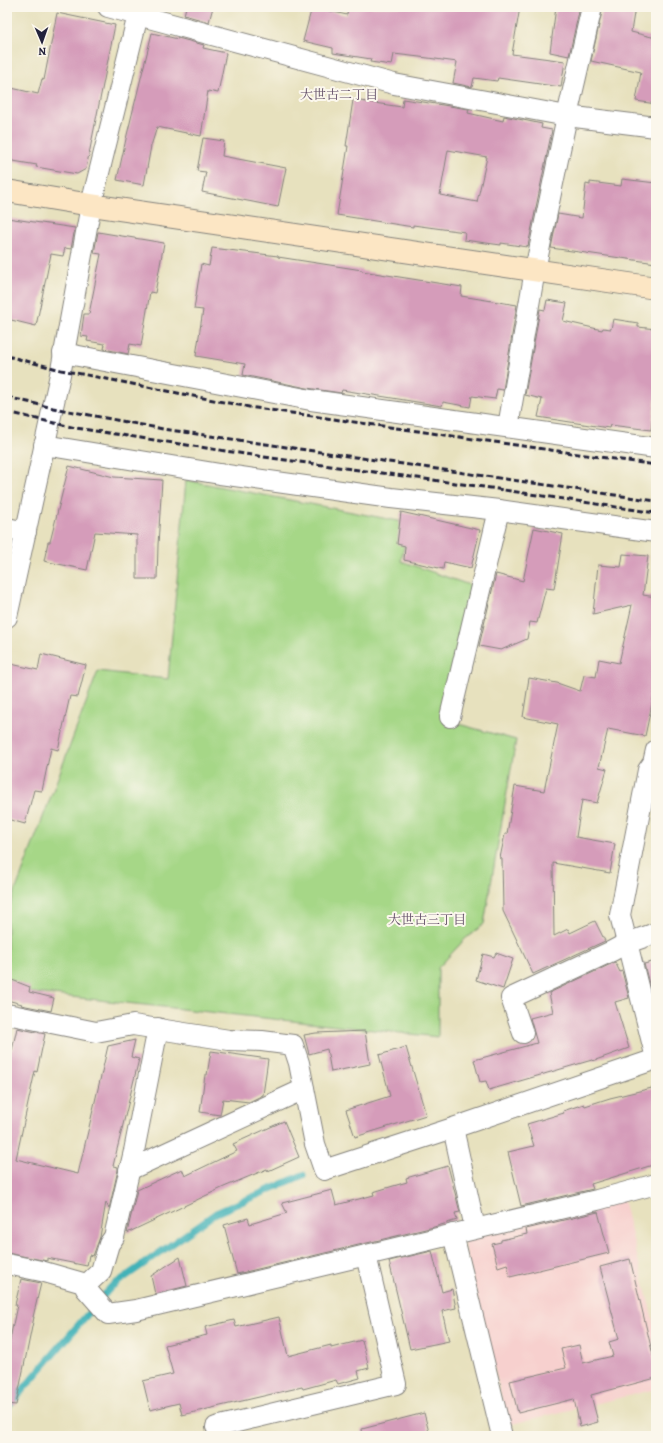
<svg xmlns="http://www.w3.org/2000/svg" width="663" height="1443" font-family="Alegreya,'Noto Serif JP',serif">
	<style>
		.built { fill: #f7d0ce }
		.green { fill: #a6d787; stroke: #647c61 }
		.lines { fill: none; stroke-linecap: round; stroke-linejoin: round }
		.stream { stroke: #42b2b8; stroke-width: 7 }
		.building { fill: #d59cba; fill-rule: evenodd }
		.street-casing { stroke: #84827c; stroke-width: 22 }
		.secondary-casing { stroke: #84827c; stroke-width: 24 }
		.street { stroke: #fff; stroke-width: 20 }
		.secondary { stroke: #fce6c4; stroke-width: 22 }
		.rail { stroke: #22223b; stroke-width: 3; stroke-dasharray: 6 3; stroke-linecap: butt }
		.labels { text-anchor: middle; stroke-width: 4; stroke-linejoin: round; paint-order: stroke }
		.neighbourhood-label { font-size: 13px; fill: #614d67; stroke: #fbf7ec }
	</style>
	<rect width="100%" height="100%" fill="#fbf7ec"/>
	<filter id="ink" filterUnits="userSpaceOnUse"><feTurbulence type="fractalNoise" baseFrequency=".025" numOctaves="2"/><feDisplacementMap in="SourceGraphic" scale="8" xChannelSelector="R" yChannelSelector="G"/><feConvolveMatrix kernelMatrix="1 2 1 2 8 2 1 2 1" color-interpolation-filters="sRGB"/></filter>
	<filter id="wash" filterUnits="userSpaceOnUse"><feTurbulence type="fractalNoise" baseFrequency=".012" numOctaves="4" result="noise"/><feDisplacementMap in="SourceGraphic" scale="16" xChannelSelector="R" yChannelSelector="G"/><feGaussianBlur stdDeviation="0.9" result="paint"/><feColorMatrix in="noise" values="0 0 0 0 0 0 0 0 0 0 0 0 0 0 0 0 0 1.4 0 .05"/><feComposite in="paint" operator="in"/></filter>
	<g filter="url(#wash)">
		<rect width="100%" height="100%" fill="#e7e1be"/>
		<polygon class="built" points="623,1199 656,1332 656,1389 508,1425 463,1239"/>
		<polygon class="green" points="186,480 409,523 401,561 475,587 444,720 516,740 484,924 465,939 438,968 438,1037 7,990 7,913 98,671 168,679"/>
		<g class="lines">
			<polyline class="stream" points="7,1408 111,1287 216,1213 303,1175"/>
		</g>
		<g id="blocks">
			<g class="building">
				<polygon points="186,7 213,7 209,22 184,15"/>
				<polygon points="312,7 347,15 348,7 520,7 512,54 565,61 561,87 498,78 497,81 474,78 472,87 453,83 457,62 428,58 394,54 392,65 370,62 371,59 333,53 333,48 303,41"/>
				<polygon points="556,7 580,7 569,56 550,52"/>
				<polygon points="603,7 635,7 631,32 656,38 656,104 636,101 641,72 591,61"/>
				<polygon points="57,13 115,25 86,169 77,174 36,167 37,165 7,160 7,87 38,94 42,79 44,80"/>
				<polygon points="152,33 178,39 178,38 204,45 203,48 226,53 218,93 208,91 201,136 157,127 151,146 144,185 117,180 126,139"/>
				<path d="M 403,99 L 469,109 L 468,113 L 503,121 L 504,116 L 542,124 L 541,128 L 552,130 L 528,246 L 527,245 L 527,247 L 501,243 L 501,245 L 464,240 L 465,232 L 413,225 L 413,227 L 337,215 L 348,146 L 346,146 L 353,100 L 402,107 ZM 448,150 L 487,157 L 477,202 L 440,195 Z"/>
				<polygon points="203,138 224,141 222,156 286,168 278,207 202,192 206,172 197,171"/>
				<polygon points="622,179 656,183 656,263 551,248 558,214 582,218 586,184 590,185 590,182 621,186"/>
				<polygon points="7,218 75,228 71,249 65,248 63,256 51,254 36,326 7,319"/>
				<polygon points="98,232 164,243 155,293 150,292 141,346 130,344 128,354 104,349 105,344 87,341 88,337 81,336 84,314 89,314 101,254 94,253"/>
				<polygon points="212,248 278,256 278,257 362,270 362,271 462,287 461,296 517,305 503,390 497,389 495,399 472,396 470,407 443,402 442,406 342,390 341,393 307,388 243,375 245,364 196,356 203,310 194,309 201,264 209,266"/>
				<polygon points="547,300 567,303 563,321 602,330 603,328 611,329 613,319 638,323 638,327 656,329 656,397 651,430 610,425 609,428 538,417 542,399 525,395 540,309 545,310"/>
				<polygon points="69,466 114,477 162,480 158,545 157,579 137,579 137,535 95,532 87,570 44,561 48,542 50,542"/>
				<polygon points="401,512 480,530 471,568 444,562 443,569 404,560 405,546 397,544"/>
				<polygon points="534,528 563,534 554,589 546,588 537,623 530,622 527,639 501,650 479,646 496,574 523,581"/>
				<polygon points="623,554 648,556 643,595 656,597 656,685 645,736 608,729 599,767 607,769 597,803 582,800 576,837 615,844 610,873 553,863 554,936 568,929 570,933 595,921 605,941 533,974 503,911 502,859 500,858 505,834 507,834 515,786 544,791 558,724 523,717 529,678 557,683 580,691 584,675 596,677 599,659 619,663 632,605 593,614 598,565 621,567"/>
				<polygon points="41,654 86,665 78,697 70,696 58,750 51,748 42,791 34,790 25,824 7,819 7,681 11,664 38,670"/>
				<polygon points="496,953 513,959 503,989 476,980 483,954 494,957"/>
				<polygon points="656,961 656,990 651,992 644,964"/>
				<polygon points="615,962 620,972 622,971 629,998 615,1002 629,1048 593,1061 592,1060 489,1090 486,1081 480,1082 474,1060 537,1043 530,1018 553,1012 549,993"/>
				<polygon points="7,978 30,987 29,992 54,998 51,1011 21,1005 22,1004 7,1000"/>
				<polygon points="17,1028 45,1034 37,1072 35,1071 16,1159 78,1174 108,1046 135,1040 131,1057 139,1059 113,1166 118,1167 118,1170 109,1209 106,1202 100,1237 93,1256 89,1255 87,1266 47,1258 47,1261 7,1253 7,1049 12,1050"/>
				<polygon points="365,1031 370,1064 331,1072 327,1049 309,1054 304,1035 316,1033"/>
				<polygon points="406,1047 426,1115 355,1137 346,1110 390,1096 379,1055"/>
				<polygon points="211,1051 268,1059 263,1095 249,1102 223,1099 220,1115 200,1112 205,1075 207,1075"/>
				<polygon points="656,1087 656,1164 591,1184 593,1189 521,1206 508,1152 534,1146 527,1124 564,1113 563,1111 584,1104 585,1106 610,1098"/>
				<polygon points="284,1121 299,1157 268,1171 267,1169 224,1187 127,1233 137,1190 182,1169 185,1176 237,1151 233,1144"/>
				<polygon points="448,1166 460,1212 455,1213 457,1220 434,1227 237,1274 224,1225 248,1218 250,1224 287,1213 282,1203 332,1190 336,1205 374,1195 373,1192 407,1182 406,1178"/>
				<polygon points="598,1212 609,1253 510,1277 507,1264 498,1267 492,1244 501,1242 501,1240 527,1234 526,1229"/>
				<polygon points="432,1251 442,1292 452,1289 456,1308 442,1311 449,1341 410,1349 389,1261"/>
				<polygon points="180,1257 187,1286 155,1294 151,1276"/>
				<polygon points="630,1259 656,1368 656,1378 591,1395 598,1422 580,1427 574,1399 518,1413 510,1381 566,1368 561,1349 579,1345 583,1363 613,1356 609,1342 619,1339 600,1267"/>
				<polygon points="21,1279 41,1283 33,1317 34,1317 16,1405 7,1404 7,1354 17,1305 15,1305"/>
				<polygon points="279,1317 288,1356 331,1345 331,1348 362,1340 369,1368 358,1371 360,1378 338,1384 336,1380 303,1389 302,1387 182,1415 179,1403 150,1410 143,1381 173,1374 165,1345 207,1335 205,1327 234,1320 236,1327"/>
				<polygon points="424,1413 430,1436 363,1436 362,1429"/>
			</g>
		</g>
	</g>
	<g filter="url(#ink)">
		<use href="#blocks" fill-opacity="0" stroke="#84827c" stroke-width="1"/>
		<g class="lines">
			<defs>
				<g id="street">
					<polyline points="108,7 394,84 567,116 656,127"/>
					<polyline points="63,353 311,400 656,448"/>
					<polyline points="508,427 535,270 567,116 592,7"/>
					<polyline points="44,445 220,474 391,498 499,510 656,532"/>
					<polyline points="7,528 26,532"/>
					<polyline points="7,617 61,370 91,205 140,7"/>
					<polyline points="450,717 499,510"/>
					<polyline points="656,750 653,763 648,770 620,915 656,1058"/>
					<polyline points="7,1014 96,1032 133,1025 229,1040 262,1041 293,1045 299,1063 315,1144 324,1170 453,1128 656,1059"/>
					<polyline points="523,1033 511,998 612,951 627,943 656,933"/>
					<polyline points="453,1128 475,1228"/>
					<polyline points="129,1170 304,1089"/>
					<polyline points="453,1234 502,1436"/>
					<polyline points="7,1264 41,1271 83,1283 86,1289 108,1314 136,1310 597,1200 656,1184"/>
					<polyline points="85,1286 101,1271 109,1244 114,1237 134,1151 158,1028"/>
					<polyline points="216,1427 396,1384 366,1255"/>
				</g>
				<polyline id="secondary" points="7,191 91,205 656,288"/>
			</defs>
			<use href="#street" class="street-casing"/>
			<use href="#secondary" class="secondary-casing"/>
			<use href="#street" class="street"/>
			<use href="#secondary" class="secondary"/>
			<g class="rail">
				<polyline points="7,356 61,370 249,407 656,465"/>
				<polyline points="7,397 53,408 163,429 656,501"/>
				<polyline points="7,412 76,428 271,458 484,487 656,513"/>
			</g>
		</g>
	</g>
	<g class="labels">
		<g class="neighbourhood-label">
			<text x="339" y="99">大世古二丁目</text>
			<text x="427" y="924">大世古三丁目</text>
		</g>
	</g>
	<rect width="663" height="1443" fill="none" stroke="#fbf7ec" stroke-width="24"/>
	<g transform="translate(42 42) rotate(178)" stroke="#fbf7ec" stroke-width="3" paint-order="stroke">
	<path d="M0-3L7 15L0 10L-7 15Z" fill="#22223b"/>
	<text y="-6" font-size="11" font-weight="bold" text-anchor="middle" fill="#22223b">N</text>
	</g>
</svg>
